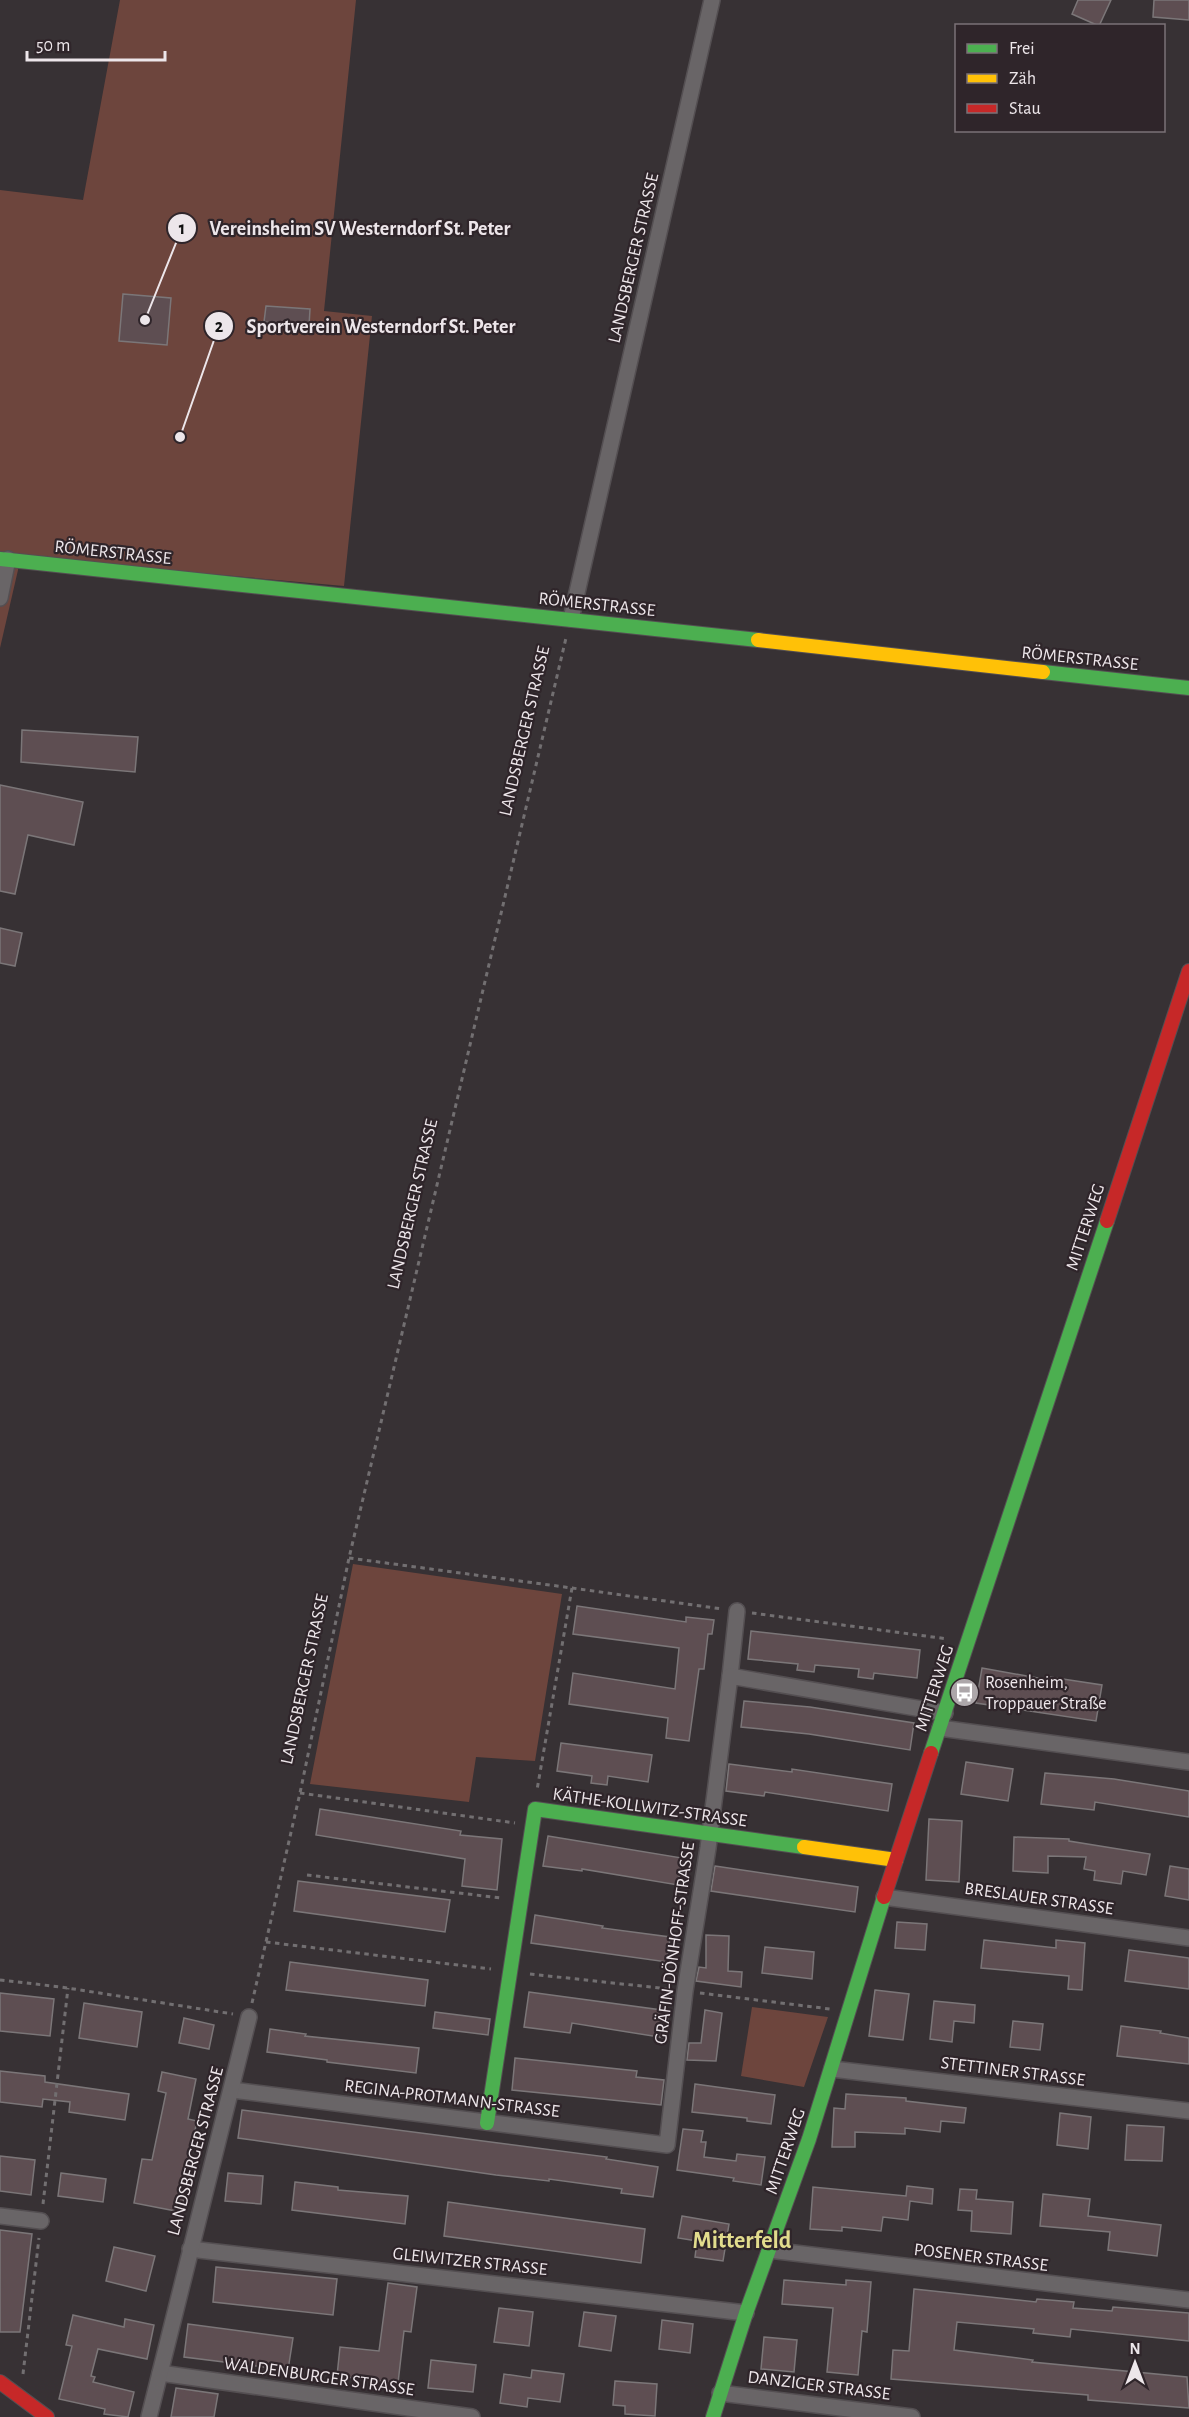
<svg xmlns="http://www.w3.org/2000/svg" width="1189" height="2417" font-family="'Alegreya Sans',sans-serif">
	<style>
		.green { fill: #6d453d }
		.building { fill: #5e4e52; stroke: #7b7678; stroke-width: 1.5 }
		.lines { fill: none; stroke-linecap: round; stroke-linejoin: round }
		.street-casing { stroke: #544f52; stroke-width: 18 }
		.fast-casing { stroke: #544f52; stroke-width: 16 }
		.slow-casing { stroke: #544f52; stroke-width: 16 }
		.jam-casing { stroke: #544f52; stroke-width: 16 }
		.path { stroke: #726f71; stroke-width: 3; stroke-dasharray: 4.5 4.5; stroke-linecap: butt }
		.street { stroke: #696567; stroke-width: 15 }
		.fast { stroke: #4caf50; stroke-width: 14 }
		.slow { stroke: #ffc107; stroke-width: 14 }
		.jam { stroke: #c62828; stroke-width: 14 }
		.labels { text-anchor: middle; stroke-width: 4.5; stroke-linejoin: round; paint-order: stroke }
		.street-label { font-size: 18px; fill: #ede6ea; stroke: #2f252a }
		.poi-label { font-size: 18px; fill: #ede6ea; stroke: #2f252a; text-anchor: start }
		.district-label { font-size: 24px; font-weight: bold; fill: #e2dc8d; stroke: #2f252a }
		.leader { fill: none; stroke: #ede6ea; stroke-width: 2 }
		.callout-dot { fill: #ede6ea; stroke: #2f252a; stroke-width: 2 }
		.mark-label { font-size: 18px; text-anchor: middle; font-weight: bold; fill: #111 }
		.callout-label { font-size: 20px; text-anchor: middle; font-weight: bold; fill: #ede6ea; stroke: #2f252a; stroke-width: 4.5; stroke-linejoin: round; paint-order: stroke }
	</style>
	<rect width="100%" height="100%" fill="#373134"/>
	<g class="green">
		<polygon points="120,0 356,0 324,311 372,316 344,586 21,557 0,648 0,190 83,200"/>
		<polygon points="353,1564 562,1594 535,1761 476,1757 469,1802 310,1784"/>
		<polygon points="752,2007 828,2017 804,2087 741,2076"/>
	</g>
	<g class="building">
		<polygon points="1078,0 1111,0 1099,26 1072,14"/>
		<polygon points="1154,0 1189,0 1189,20 1153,17"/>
		<polygon points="123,294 171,298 167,345 119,341"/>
		<polygon points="266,306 310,309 309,326 264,322"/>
		<polygon points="22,730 138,737 135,772 21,762"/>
		<polygon points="0,785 83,802 74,845 28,835 15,894 0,891"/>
		<polygon points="0,928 22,933 15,966 0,963"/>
		<polygon points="577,1606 686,1622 686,1617 714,1620 712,1634 708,1634 704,1669 699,1669 689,1741 666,1738 668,1718 569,1704 573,1673 675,1689 679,1648 573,1634"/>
		<polygon points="751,1631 920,1650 917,1678 874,1673 873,1679 858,1677 859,1669 815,1665 814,1672 797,1670 798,1664 748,1659"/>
		<polygon points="982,1668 1049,1680 1050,1677 1102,1685 1096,1721 976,1703"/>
		<polygon points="744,1701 810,1707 914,1723 910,1750 809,1734 741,1727"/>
		<polygon points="561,1743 652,1755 648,1782 608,1776 607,1785 591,1783 592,1776 557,1771"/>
		<polygon points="966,1762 1013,1769 1008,1801 961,1794"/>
		<polygon points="729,1764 792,1772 792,1769 892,1784 888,1811 765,1792 764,1796 726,1791"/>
		<polygon points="1045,1773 1114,1779 1189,1791 1189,1817 1095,1802 1094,1810 1041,1804"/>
		<polygon points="320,1809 461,1831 460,1835 502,1839 497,1890 462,1886 465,1859 316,1835"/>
		<polygon points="929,1819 962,1821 959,1882 926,1880"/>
		<polygon points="548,1836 682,1858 678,1885 582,1869 582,1871 543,1866"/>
		<polygon points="1014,1837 1069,1839 1069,1841 1150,1854 1146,1875 1123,1871 1121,1884 1094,1880 1095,1871 1084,1869 1086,1857 1048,1856 1048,1873 1013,1871"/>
		<polygon points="715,1866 858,1887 855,1912 711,1891"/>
		<polygon points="1170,1866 1189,1869 1189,1900 1165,1896"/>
		<polygon points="298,1881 450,1900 445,1932 294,1911"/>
		<polygon points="535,1915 603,1926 602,1928 670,1937 667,1962 531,1943"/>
		<polygon points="897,1922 927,1924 925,1950 895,1948"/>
		<polygon points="706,1935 729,1936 728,1971 742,1972 741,1987 696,1981 699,1967 706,1968"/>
		<polygon points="984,1940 1056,1948 1056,1940 1085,1943 1082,1990 1068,1989 1069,1976 981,1968"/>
		<polygon points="765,1947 814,1952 812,1979 762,1973"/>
		<polygon points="1129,1950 1189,1958 1189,1989 1125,1981"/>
		<polygon points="290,1962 428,1980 425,2006 286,1990"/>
		<polygon points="875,1990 909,1994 903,2040 869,2036"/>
		<polygon points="529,1992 669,2011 665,2038 572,2023 570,2033 524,2027"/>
		<polygon points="0,1993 54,1999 50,2036 0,2031"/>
		<polygon points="934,2001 975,2005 974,2023 954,2021 952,2042 930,2039"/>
		<polygon points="84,2003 142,2012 137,2047 79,2038"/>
		<polygon points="705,2010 722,2013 716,2061 687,2060 689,2043 701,2043"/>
		<polygon points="435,2012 490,2019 488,2035 433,2028"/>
		<polygon points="184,2018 214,2025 209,2049 179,2043"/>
		<polygon points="1013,2021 1043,2024 1040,2050 1010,2047"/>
		<polygon points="1121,2026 1161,2031 1160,2033 1189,2038 1189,2064 1117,2056"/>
		<polygon points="270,2029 306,2034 305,2036 419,2048 416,2073 327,2062 327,2060 267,2052"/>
		<polygon points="515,2058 637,2071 636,2077 664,2080 661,2105 512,2090"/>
		<polygon points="0,2071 45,2076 45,2082 129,2094 125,2120 69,2112 70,2102 43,2099 42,2107 0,2102"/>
		<polygon points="162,2072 196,2079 188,2119 197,2121 187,2167 190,2168 181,2212 134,2203 142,2159 152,2160 166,2093 158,2091"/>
		<polygon points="695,2084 775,2095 771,2124 747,2121 747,2118 692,2112"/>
		<polygon points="846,2094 906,2098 906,2101 966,2108 964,2123 941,2121 940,2132 905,2128 905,2134 855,2132 855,2147 832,2147 834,2108 845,2109"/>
		<polygon points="242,2110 607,2157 606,2159 658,2167 653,2197 621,2193 622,2189 549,2179 549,2181 496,2175 238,2138"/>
		<polygon points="1060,2113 1091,2117 1088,2149 1057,2145"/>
		<polygon points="1127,2125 1164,2127 1162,2161 1125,2160"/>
		<polygon points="683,2129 703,2131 701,2142 706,2142 704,2157 736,2161 737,2154 765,2157 761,2185 733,2181 734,2178 677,2170"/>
		<polygon points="0,2156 35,2160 31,2195 0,2191"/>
		<polygon points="61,2173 106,2179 103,2202 58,2196"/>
		<polygon points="228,2173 263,2176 261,2204 225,2201"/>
		<polygon points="295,2182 338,2187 338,2190 408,2196 405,2224 292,2210"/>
		<polygon points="907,2186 933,2189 932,2204 910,2201 908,2220 883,2217 881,2231 842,2227 842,2231 810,2229 813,2187 906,2196"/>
		<polygon points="960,2189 977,2190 976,2199 1013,2202 1011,2234 971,2231 972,2211 958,2210"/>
		<polygon points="1043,2194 1090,2199 1088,2216 1161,2225 1157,2256 1108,2250 1110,2232 1040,2226"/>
		<polygon points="448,2202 645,2229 641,2263 444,2236"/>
		<polygon points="682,2216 729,2224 723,2261 695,2257 697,2241 678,2238"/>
		<polygon points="0,2230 32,2234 20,2332 0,2332"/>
		<polygon points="114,2247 155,2256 146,2291 106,2281"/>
		<polygon points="216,2267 337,2279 333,2315 213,2302"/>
		<polygon points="784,2280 846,2285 846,2280 871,2282 867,2332 862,2331 858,2375 827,2372 833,2308 782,2304"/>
		<polygon points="388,2283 417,2287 411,2332 404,2331 398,2383 337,2376 340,2347 379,2351"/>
		<polygon points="914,2289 1036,2302 1037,2299 1074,2302 1073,2308 1112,2311 1113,2307 1189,2313 1189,2341 1071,2329 1070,2337 1033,2333 1034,2329 957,2322 954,2350 1033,2360 1032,2362 1187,2377 1189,2408 1088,2400 1088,2395 891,2379 893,2350 909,2351"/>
		<polygon points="499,2308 533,2312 529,2346 494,2342"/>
		<polygon points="584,2312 616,2316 611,2351 579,2346"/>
		<polygon points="73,2315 124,2327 125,2319 154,2325 147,2359 98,2349 91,2376 95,2377 93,2382 134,2392 128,2417 104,2414 105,2409 59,2399 72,2346 66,2345"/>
		<polygon points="662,2320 693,2324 690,2353 659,2349"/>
		<polygon points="188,2324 293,2338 288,2370 184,2357"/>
		<polygon points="764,2337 797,2340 794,2372 761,2369"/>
		<polygon points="431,2360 476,2365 473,2392 428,2388"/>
		<polygon points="532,2370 564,2374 560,2402 528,2398 527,2407 500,2403 504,2374 531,2378"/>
		<polygon points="615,2381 657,2384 655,2416 625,2414 625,2406 613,2405"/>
		<polygon points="176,2388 218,2394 214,2417 171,2417"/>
	</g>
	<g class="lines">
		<defs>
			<g id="street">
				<polyline points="0,598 8,559"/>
				<polyline points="571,619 712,0"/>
				<polyline points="730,1676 737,1611"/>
				<polyline points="940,1728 1189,1762"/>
				<polyline points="884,1897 1189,1938"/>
				<polyline points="832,2069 1189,2111"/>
				<polyline points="232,2090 667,2145 685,1991 708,1848 730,1676 945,1713"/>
				<polyline points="0,2216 41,2221"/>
				<polyline points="190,2249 746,2313"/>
				<polyline points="769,2250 1189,2300"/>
				<polyline points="160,2373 472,2417"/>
				<polyline points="720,2393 912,2417"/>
				<polyline points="149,2417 249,2017"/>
			</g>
			<g id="fast">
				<polyline points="0,559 758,640"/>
				<polyline points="1043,672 1189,688"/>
				<polyline points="931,1753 1107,1221"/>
				<polyline points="487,2123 535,1809 804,1847"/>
				<polyline points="713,2417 746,2313 809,2139 884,1897"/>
			</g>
			<g id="slow">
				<polyline points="758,640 1043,672"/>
				<polyline points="804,1847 896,1860"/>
			</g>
			<g id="jam">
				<polyline points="1107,1221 1189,971"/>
				<polyline points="884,1897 931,1753"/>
				<polyline points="0,2382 47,2417"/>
			</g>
		</defs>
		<use href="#street" class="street-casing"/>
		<use href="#fast" class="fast-casing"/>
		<use href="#slow" class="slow-casing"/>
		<use href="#jam" class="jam-casing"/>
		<g class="path">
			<polyline points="349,1558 572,1588 537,1790"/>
			<polyline points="572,1588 722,1609"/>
			<polyline points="752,1613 948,1639"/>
			<polyline points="300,1793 515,1823"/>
			<polyline points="307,1875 501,1898"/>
			<polyline points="266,1942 491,1969"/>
			<polyline points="530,1974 669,1989"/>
			<polyline points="0,1980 61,1987 233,2014"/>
			<polyline points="700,1993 830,2009"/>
			<polyline points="252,2003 300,1793 349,1558 566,638"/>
			<polyline points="43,2204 68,1988"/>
			<polyline points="23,2374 39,2238"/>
		</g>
		<use href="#street" class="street"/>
		<use href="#fast" class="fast"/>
		<use href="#slow" class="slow"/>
		<use href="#jam" class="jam"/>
	</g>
	<defs>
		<symbol id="bus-disc" viewBox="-11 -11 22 22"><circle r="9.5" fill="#ada7aa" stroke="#2f252a"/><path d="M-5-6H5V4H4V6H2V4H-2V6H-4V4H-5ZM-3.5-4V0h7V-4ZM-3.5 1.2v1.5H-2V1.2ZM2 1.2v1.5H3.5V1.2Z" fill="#fff"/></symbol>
	</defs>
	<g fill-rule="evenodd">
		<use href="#bus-disc" x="948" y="1676" width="33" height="33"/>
	</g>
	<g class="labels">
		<g class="street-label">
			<text transform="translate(633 258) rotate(-77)" y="6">LANDSBERGER STRASSE</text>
			<text transform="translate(113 552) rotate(6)" y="6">RÖMERSTRASSE</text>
			<text transform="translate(597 604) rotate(6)" y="6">RÖMERSTRASSE</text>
			<text transform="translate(1080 658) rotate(6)" y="6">RÖMERSTRASSE</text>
			<text transform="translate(524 731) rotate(-77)" y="6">LANDSBERGER STRASSE</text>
			<text transform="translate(412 1204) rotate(-77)" y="6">LANDSBERGER STRASSE</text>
			<text transform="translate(1085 1227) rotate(-72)" y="6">MITTERWEG</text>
			<text transform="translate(304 1679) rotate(-78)" y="6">LANDSBERGER STRASSE</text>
			<text transform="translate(934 1688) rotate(-72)" y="6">MITTERWEG</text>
			<text transform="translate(650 1807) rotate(8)" y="6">KÄTHE-KOLLWITZ-STRASSE</text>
			<text transform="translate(1039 1898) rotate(8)" y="6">BRESLAUER STRASSE</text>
			<text transform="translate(674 1943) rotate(-82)" y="6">GRÄFIN-DÖNHOFF-STRASSE</text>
			<text transform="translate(1013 2071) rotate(7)" y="6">STETTINER STRASSE</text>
			<text transform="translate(452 2098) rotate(7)" y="6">REGINA-PROTMANN-STRASSE</text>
			<text transform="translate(195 2151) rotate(-75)" y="6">LANDSBERGER STRASSE</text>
			<text transform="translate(785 2151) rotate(-71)" y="6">MITTERWEG</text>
			<text transform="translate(981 2257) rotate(7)" y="6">POSENER STRASSE</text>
			<text transform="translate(470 2261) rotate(6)" y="6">GLEIWITZER STRASSE</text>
			<text transform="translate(319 2376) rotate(8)" y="6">WALDENBURGER STRASSE</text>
			<text transform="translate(819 2385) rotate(7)" y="6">DANZIGER STRASSE</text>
		</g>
		<g class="poi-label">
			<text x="985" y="1688">Rosenheim,<tspan x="985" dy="21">Troppauer Straße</tspan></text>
		</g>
		<g class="district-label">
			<text x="742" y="2248">Mitterfeld</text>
		</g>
	</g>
	<path class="leader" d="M145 320L182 228M180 437L219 326"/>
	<g class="callout-dot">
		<circle cx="145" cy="320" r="6"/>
		<circle cx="180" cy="437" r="6"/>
		<circle cx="182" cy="228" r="15"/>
		<circle cx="219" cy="326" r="15"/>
	</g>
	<g class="mark-label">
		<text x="182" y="234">1</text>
		<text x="219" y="332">2</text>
	</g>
	<g class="callout-label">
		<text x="360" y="235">Vereinsheim SV Westerndorf St. Peter</text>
		<text x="381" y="333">Sportverein Westerndorf St. Peter</text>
	</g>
	<rect x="955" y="24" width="210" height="108" fill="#2f252a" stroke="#7b7277" stroke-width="1.5"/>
	<rect x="967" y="44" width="30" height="9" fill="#4caf50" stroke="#7b7277" stroke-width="1.5"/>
	<text x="1009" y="54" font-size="18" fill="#ede6ea">Frei</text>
	<rect x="967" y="74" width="30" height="9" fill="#ffc107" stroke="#7b7277" stroke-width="1.5"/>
	<text x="1009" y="84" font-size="18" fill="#ede6ea">Zäh</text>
	<rect x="967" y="104" width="30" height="9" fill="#c62828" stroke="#7b7277" stroke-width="1.5"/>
	<text x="1009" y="114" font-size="18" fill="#ede6ea">Stau</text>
	<g transform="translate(1135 2363)" stroke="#2f252a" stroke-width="4.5" paint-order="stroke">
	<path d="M0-4.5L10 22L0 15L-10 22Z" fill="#ede6ea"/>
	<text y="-9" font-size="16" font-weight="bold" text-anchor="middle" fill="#ede6ea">N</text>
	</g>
	<path d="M27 51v9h138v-9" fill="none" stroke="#ede6ea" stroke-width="3"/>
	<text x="36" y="51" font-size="18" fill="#ede6ea" stroke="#2f252a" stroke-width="4.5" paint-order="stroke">50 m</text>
</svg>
